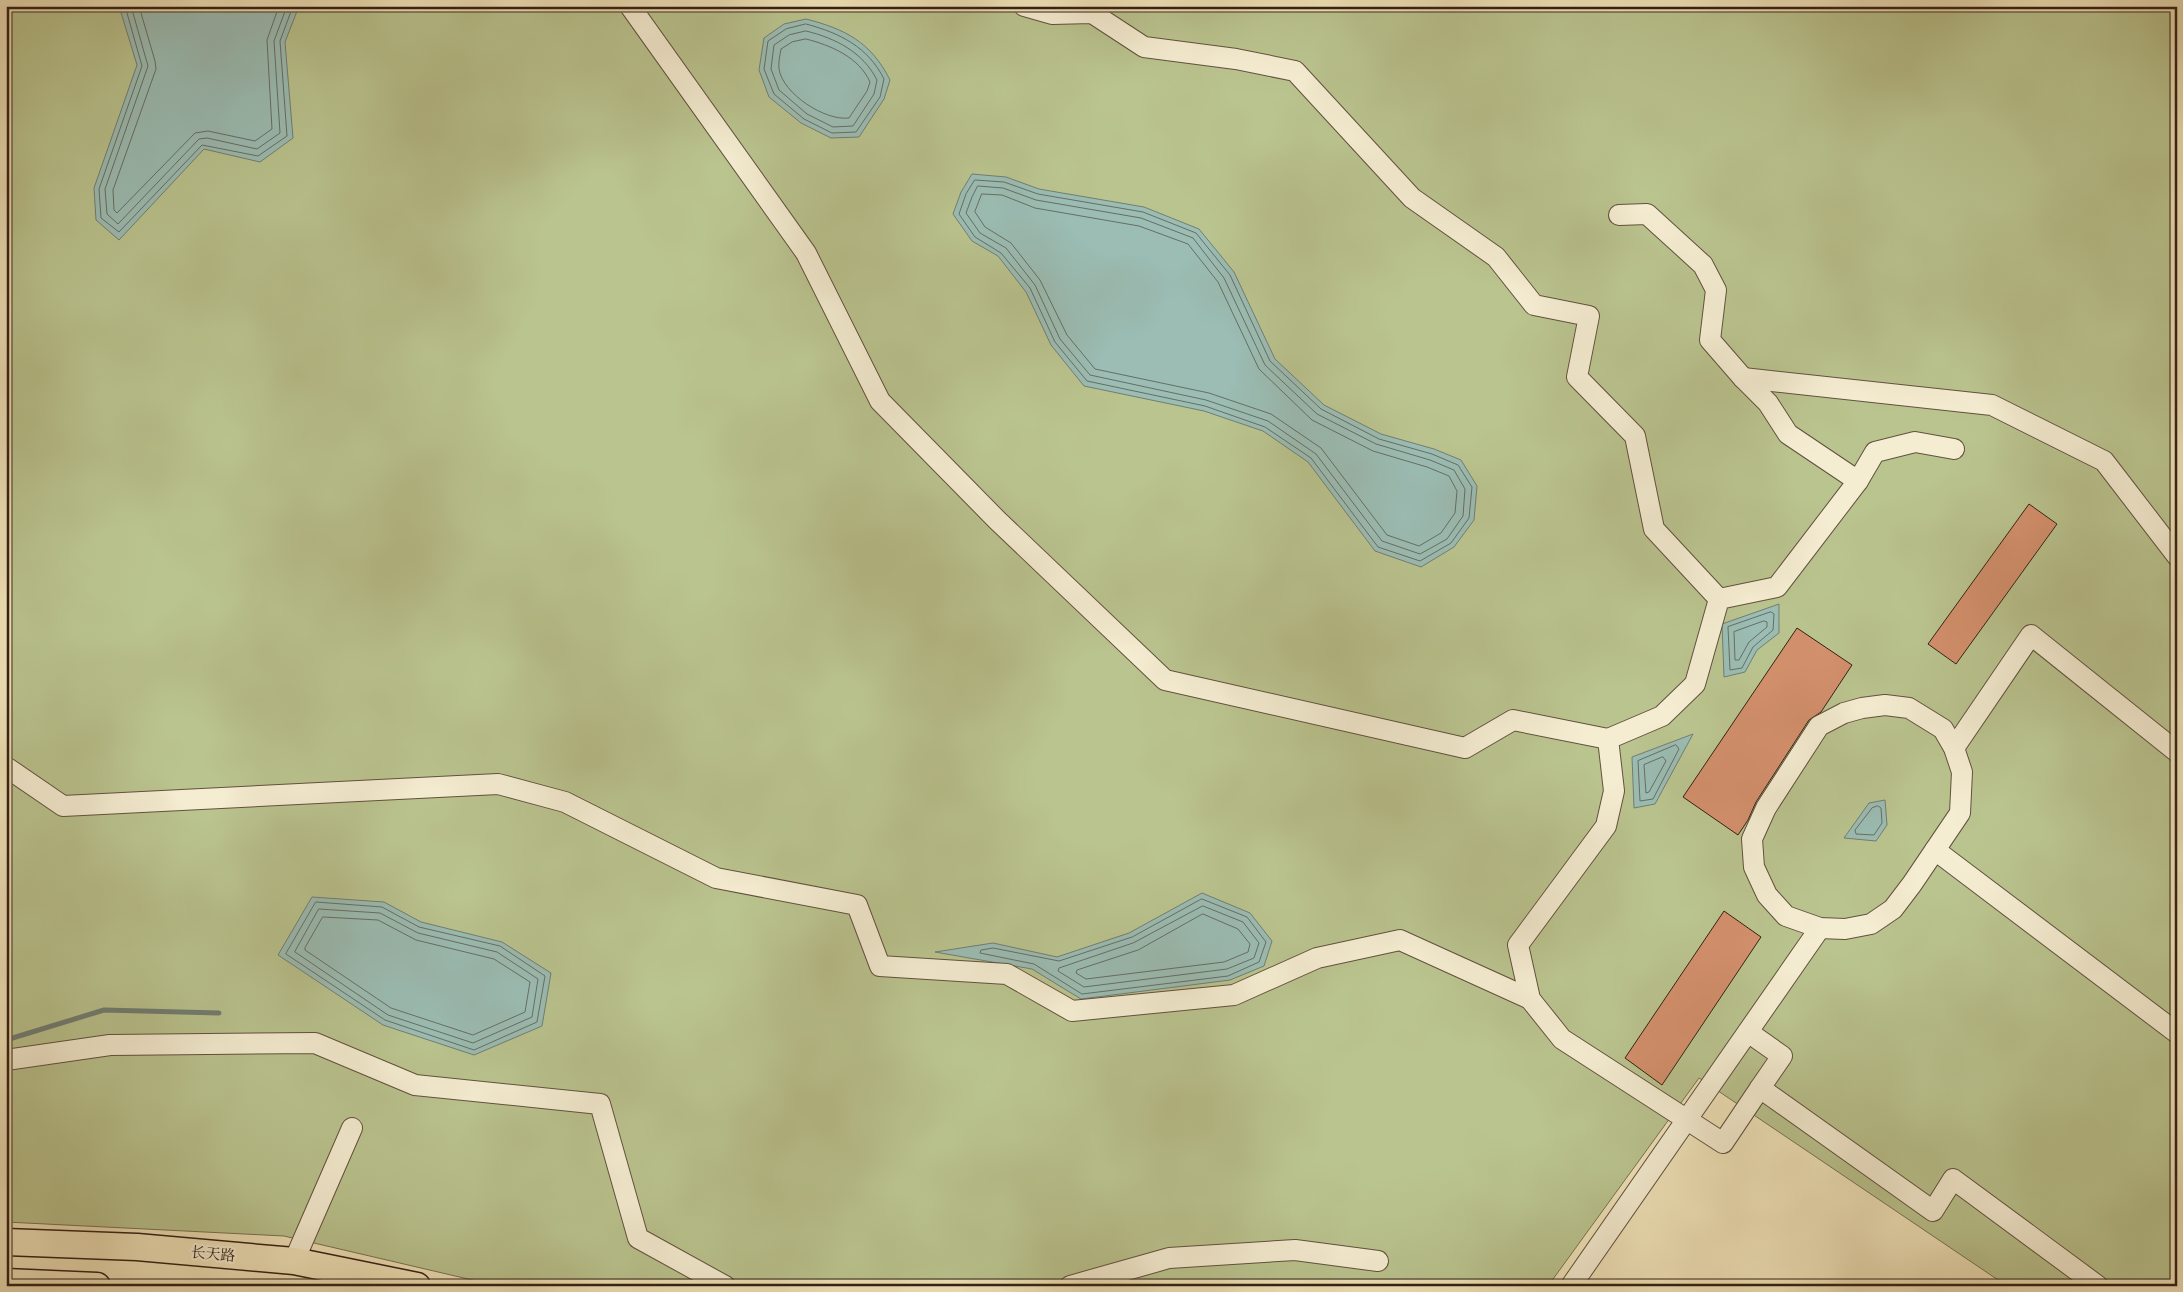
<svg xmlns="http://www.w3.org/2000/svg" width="2183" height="1292" font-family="'IM FELL French Canon','Noto Serif SC',serif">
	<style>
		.green { fill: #bac48f; stroke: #767252 }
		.water { fill: #9bbdb4; stroke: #717e74 }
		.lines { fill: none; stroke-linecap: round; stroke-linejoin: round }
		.shore { stroke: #676e64; stroke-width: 1 }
		.stream { stroke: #717e74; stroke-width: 5 }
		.building { fill: #d3906c; stroke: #332015 }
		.minor-casing { stroke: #62513e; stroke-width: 22 }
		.major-casing { stroke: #332015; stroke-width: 29 }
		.minor { stroke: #f5edd2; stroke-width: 20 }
		.major { stroke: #f0e3b9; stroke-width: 26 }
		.labels { text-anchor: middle; stroke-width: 4.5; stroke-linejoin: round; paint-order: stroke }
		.street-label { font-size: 15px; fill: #332015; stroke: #f5edd2 }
	</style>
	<rect width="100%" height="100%" fill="#f0e3b9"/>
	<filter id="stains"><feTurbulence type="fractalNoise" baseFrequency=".004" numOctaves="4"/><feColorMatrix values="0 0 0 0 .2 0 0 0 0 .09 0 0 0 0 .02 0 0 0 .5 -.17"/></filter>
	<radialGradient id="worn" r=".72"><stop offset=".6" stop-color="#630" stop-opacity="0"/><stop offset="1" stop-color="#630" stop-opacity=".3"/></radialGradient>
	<polygon class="green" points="6,6 2177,6 2177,1286 2007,1286 1699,1078 1548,1286 498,1286 284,1236 6,1222"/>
	<g class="water">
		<polygon points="119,6 299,6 285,42 293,138 260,162 204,149 119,240 96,220 94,188 137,65"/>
		<path d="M 806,19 C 845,29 871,42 890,80 L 884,99 L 859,137 L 831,138 L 801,123 L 769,97 L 759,70 L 764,38 L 784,24 Z"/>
		<polygon points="972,174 1006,177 1039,189 1144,207 1199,229 1234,272 1275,359 1324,405 1381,434 1434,449 1461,460 1477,486 1474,520 1454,547 1421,567 1375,551 1308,462 1263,431 1204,411 1084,386 1051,345 1026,292 998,256 972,241 953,214 961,192"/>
		<polygon points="1779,604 1779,633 1757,650 1745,672 1724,677 1722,624"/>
		<polygon points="1693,734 1655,804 1634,808 1632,757"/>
		<polygon points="1885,800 1887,825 1876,841 1844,838 1869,803"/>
		<polygon points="1202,893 1250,913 1272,941 1264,966 1230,980 1081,999 1032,969 935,952 993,943 1057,957 1129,933"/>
		<polygon points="312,897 384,902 421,922 502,942 551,973 542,1026 474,1055 383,1025 278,955"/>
	</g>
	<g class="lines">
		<g class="shore">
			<polyline points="125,6 142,66 99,189 101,218 119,232 202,145 258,156 287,136 280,41 293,6"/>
			<polyline points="131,6 148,66 105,189 107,214 118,224 199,139 207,138 257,149 280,133 274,41 287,6"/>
			<polyline points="139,6 155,61 156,69 113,190 114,210 117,213 195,133 208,131 255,141 272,129 267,40 279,6"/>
			<path d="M 806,24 C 840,33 868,47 884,79 L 880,97 L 856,132 L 832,133 L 804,119 L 774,94 L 764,69 L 768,41 L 786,29 Z"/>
			<path d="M 806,31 C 835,38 863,52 877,80 L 874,94 L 853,126 L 833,127 L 807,114 L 779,90 L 771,69 L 774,45 L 789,35 Z"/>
			<path d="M 806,39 C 830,45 859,57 870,82 L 867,91 L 849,118 C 825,121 783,94 779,69 C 778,63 780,55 781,49 L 792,42 Z"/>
			<polygon points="975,180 1004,182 1038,194 1143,212 1196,233 1230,275 1270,361 1321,409 1379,439 1432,454 1458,465 1472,487 1469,518 1451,543 1420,561 1378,547 1311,458 1265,427 1205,406 1087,381 1055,342 1030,288 1001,253 975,237 959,214 966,194"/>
			<polygon points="978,186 1003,188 1036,200 1141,218 1193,238 1224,278 1265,365 1317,414 1376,444 1430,460 1454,470 1465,489 1463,516 1447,539 1420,554 1382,541 1316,454 1268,421 1206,400 1090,375 1060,339 1035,285 1006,248 980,233 966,213 972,197"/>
			<polygon points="982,194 1002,195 1035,208 1139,226 1188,244 1218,282 1259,369 1312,420 1373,451 1427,467 1449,476 1457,491 1455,513 1441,533 1419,546 1387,535 1321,448 1271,414 1209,393 1095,369 1067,335 1040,280 1011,243 985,227 975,212"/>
			<polygon points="1771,612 1774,614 1773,630 1753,647 1742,668 1730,670 1728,627"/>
			<polygon points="1764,621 1767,622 1767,627 1749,642 1739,660 1735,660 1734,632"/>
			<polygon points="1676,745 1679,749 1653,799 1640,801 1638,761"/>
			<polygon points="1663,757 1666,761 1649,792 1646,793 1644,765"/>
			<polygon points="1878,806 1881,808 1882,823 1874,835 1856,834 1855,830 1872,808"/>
			<polygon points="1202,899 1247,917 1266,942 1259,962 1228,976 1082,994 1034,964 980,953 981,950 993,948 1059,961 1132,937"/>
			<polygon points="316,902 382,907 419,927 500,946 545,976 537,1022 474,1050 385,1020 286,954"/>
			<polygon points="1203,906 1243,922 1259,943 1254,958 1227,969 1084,987 1058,971 1059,968 1133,943"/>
			<polygon points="319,909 380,913 418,933 497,952 538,979 532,1017 473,1043 388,1015 295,952"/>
			<polygon points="1203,914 1238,929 1250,944 1248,952 1224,962 1086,979 1076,973 1077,970 1138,950"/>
			<polygon points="323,917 378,920 416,940 494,959 530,982 525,1012 473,1035 391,1008 305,950 305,948"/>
		</g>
		<polyline class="stream" points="6,1040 104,1010 219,1013"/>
	</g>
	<g class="building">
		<polygon points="2029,504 2057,524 1956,664 1928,644"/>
		<polygon points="1797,628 1852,665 1821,712 1809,720 1756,802 1748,820 1738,835 1683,797"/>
		<polygon points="1724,911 1761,937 1662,1085 1625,1058"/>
	</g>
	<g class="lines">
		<defs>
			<g id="minor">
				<polyline points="630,6 806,253 880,401 997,520 1165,680 1465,748 1513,720 1608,739"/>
				<polyline points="1024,6 1052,14 1092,13 1144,47 1236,59 1295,71 1412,198 1496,257 1534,305 1589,316 1577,377 1635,436 1654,529 1719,599"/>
				<polyline points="1619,215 1647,214 1703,265 1716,290 1710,340 1743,378 1768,403 1788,434 1858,481"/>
				<polyline points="1743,378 1992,405 2104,461 2177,556"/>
				<polygon points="1885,705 1909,708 1943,729 1954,748 1962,772 1960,813 1912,884 1893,909 1871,924 1845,929 1820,928 1786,916 1767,895 1754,867 1752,839 1766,808 1819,726 1844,713 1862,708"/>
				<polyline points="1954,748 2031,635 2177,752"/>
				<polyline points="6,767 63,806 498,784 565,802 716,878 857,905 880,966 1007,974 1072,1011 1234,995 1317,958 1400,940 1530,999"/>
				<polyline points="1935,850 2177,1033"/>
				<polyline points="1748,1032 1782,1056 1760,1088 1933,1211 1953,1179 2098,1286"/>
				<polyline points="6,1060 110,1045 315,1043 415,1085 600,1104 638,1238 725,1286"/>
				<polyline points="1760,1088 1723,1143 1562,1039 1530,999 1518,945 1606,826 1614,791 1608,739 1662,716 1695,684 1719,599 1777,587 1858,481 1875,452 1915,442 1954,449"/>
				<polyline points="294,1261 352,1128"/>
				<polyline points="1070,1286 1169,1258 1295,1250 1378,1261"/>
				<polyline points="1571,1286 1820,928"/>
			</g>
			<g id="major">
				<polyline points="6,1242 137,1247 294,1261 417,1286"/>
				<polyline points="6,1282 97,1286"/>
			</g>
		</defs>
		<use href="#minor" class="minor-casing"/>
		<use href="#major" class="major-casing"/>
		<use href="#minor" class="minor"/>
		<use href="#major" class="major"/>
	</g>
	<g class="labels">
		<g class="street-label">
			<text transform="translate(213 1254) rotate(5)" y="5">长天路</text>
		</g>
	</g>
	<rect width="2183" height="1292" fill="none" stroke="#f0e3b9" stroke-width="25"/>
	<rect x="8" y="8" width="2168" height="1277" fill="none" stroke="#332015" stroke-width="2.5"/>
	<rect x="12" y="12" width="2158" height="1267" fill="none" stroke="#332015"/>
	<rect width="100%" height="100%" filter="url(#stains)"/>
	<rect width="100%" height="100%" fill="url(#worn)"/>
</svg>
